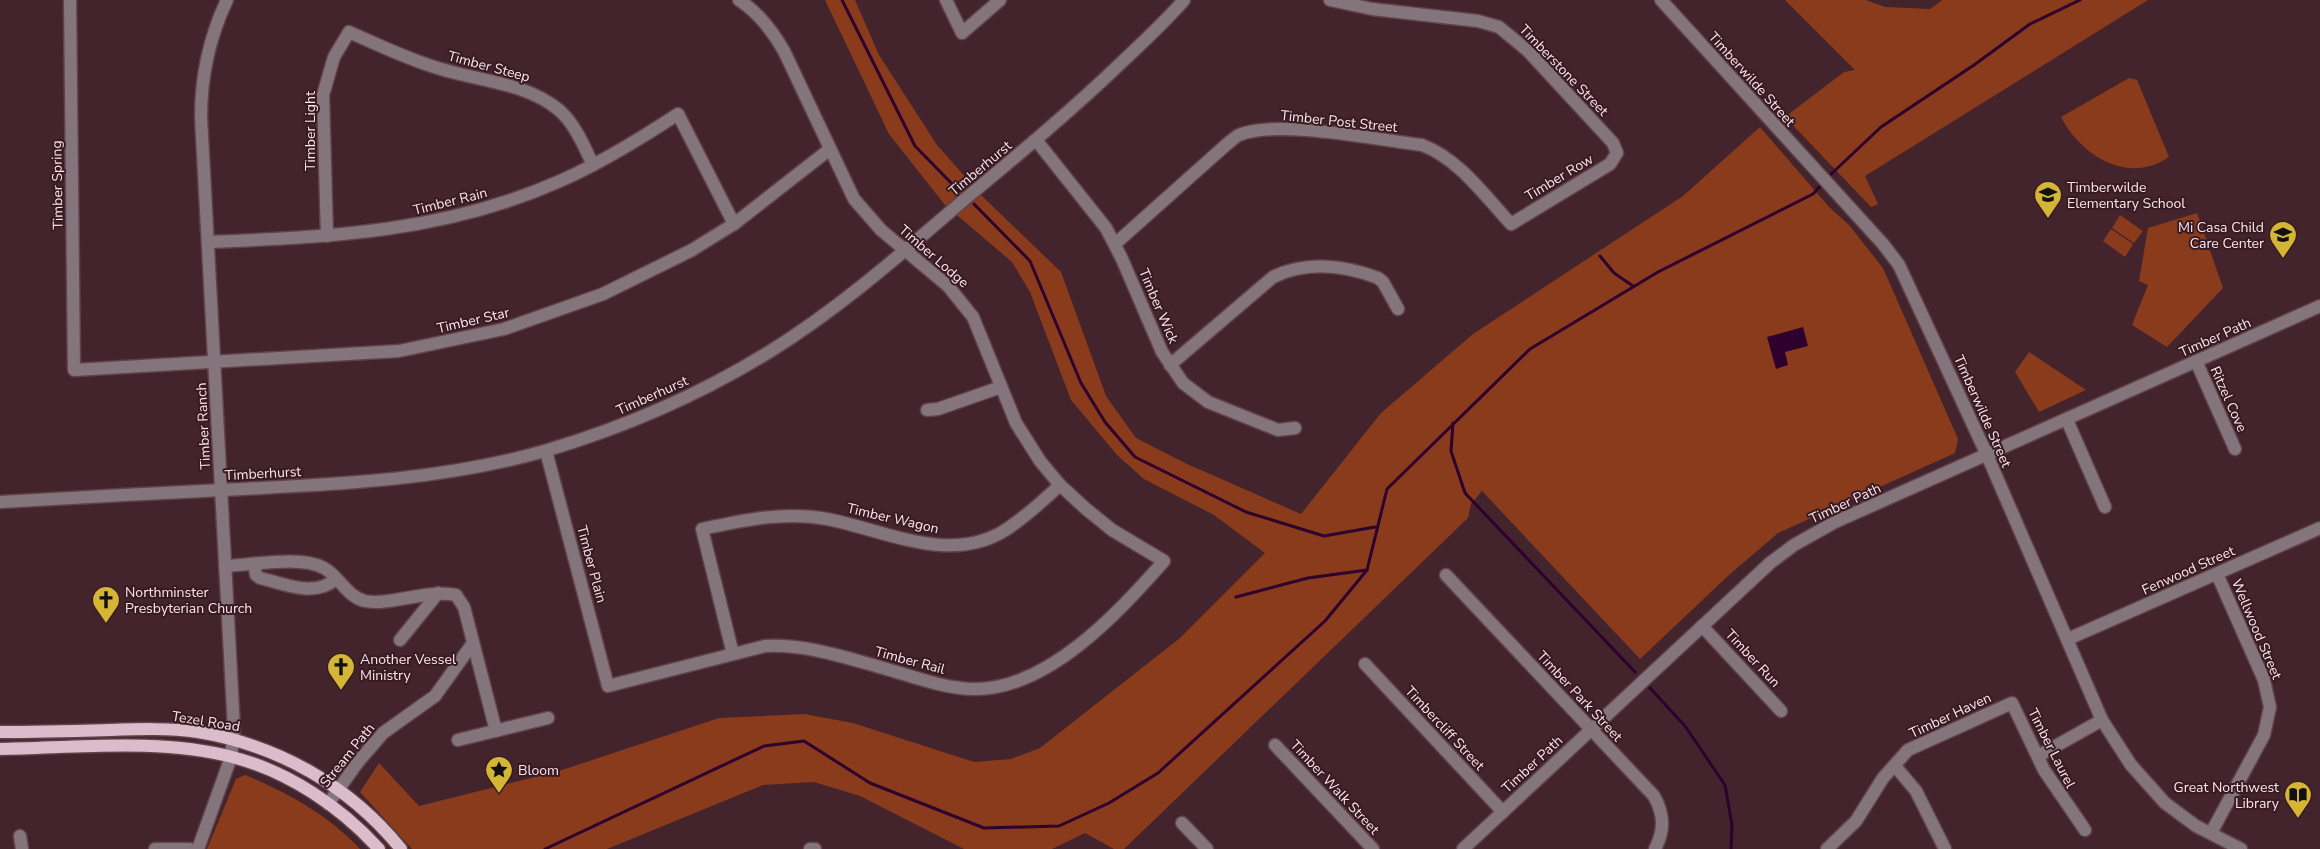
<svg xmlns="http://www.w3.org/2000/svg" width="2320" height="849" font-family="'Nunito Sans',sans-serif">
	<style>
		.green { fill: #893b1c }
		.water { fill: #2e002e }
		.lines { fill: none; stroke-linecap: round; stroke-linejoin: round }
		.stream { stroke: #2e002e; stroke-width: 3 }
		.minor-casing { stroke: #60434a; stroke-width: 15 }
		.major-casing { stroke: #60434a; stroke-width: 15 }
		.minor { stroke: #84757d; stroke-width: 12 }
		.major { stroke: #dabccb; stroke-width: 12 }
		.labels { text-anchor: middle; stroke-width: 4; stroke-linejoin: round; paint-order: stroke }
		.street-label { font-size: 14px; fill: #fae5e9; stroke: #381b22 }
		.poi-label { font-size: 14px; fill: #fae5e9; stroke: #381b22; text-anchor: start }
	</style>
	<rect width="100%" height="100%" fill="#43242c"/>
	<g class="green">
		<polygon points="825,0 855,0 879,55 937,145 982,196 1061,272 1106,396 1136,438 1187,464 1301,514 1381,413 1473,334 1683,196 1760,127 1829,207 1849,225 1883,268 1958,439 1955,453 1778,533 1729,575 1640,659 1482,491 1471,504 1468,518 1124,849 1114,849 1085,833 1052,849 964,849 860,796 814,782 763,785 607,849 412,849 360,792 379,763 419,806 559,771 719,718 804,714 853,723 974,762 1011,759 1040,748 1180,638 1265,553 1214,515 1144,479 1117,455 1071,400 1030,292 1012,262 945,205 889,134"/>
		<polygon points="1785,0 1866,0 1885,7 1930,9 1942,0 2148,0 1865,176 1878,204 1871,207 1785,117 1844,72 1855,70"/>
		<path d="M 2129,78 L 2137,80 L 2169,157 C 2128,185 2081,156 2061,117 Z"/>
		<polygon points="2197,213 2223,288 2167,347 2132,325 2148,285 2139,281 2148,228"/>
		<polygon points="2120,215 2143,231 2134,243 2112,228"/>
		<polygon points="2111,229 2133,244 2125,257 2103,241"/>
		<polygon points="2029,352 2086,390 2039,412 2015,372"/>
		<path d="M 245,775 C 288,793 328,815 360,849 L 207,849 L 236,779 Z"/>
	</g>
	<polygon class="water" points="1803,327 1808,346 1785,352 1788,365 1776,369 1767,337"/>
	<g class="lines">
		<g class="stream">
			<polyline points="842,0 915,146 959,191"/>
			<polyline points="1827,178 1881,127 1974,65 2030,24 2080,0"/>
			<polyline points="974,204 1030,261 1081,383 1105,422 1135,457 1246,512 1324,536 1375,527"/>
			<polyline points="1600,256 1614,273 1633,286"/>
			<polyline points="1453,423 1451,451 1465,493 1635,672"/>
			<polyline points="1236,597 1308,578 1367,570"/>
			<polyline points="1650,688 1685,726 1725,785 1732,825 1731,849"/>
			<polyline points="545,849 764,746 804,741 870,783 984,828 1059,826 1109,803 1158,773 1325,621 1367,570 1387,489 1530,349 1658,272 1813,194 1823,183"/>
		</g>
		<defs>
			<g id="minor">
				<polyline points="70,0 74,370 399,351 504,329 603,294 692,250 734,224 830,149"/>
				<polyline points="946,0 962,33 1000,0"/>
				<polyline points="1661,0 1883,244 1899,265 1987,455 2102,720 2131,765 2165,803 2196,826 2241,849"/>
				<polyline points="1036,140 1106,228 1122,259 1162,352 1183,383 1208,402 1278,430 1295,428"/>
				<path d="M 327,236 L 323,95 L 334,57 L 349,32 C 379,45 409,60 441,69 C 480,81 526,83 559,110 C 575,124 584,146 593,165"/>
				<path d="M 208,242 C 331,237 445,232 560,181 C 601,163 640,139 678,114 L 734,224"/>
				<path d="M 1115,244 L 1227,144 C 1231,141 1235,137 1239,135 C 1276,119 1379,140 1422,145 C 1459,159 1484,195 1511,224 L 1610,164 L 1617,153 L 1613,143 L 1528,51 L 1499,27 L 1478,21 L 1372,9 L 1330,0"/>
				<polyline points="2196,361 2235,449"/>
				<path d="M 1170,365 L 1273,277 C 1306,261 1344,265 1378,278 L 1383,282 L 1398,309"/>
				<polyline points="927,410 938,409 1001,387"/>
				<polyline points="2067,420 2105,507"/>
				<path d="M 546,451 L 608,686 L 765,646 C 806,644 844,657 883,668 C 912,676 942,688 972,689 C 1047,691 1118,613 1164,561 L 1112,530 L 1085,508 L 1060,485 L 1040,461 L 1016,423 L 973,317 L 948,286 L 881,230 L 854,199 L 784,51 C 772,30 759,13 739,0"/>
				<path d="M 0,502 C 81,497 161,493 242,489 C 344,484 449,479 548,450 C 625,427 701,394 769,352 C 840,308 902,253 965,199 C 1018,155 1072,110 1122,62 C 1143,42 1165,22 1184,0"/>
				<path d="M 254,564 L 256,575 L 260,578 C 285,584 314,598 336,579"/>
				<path d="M 225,566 C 251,565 302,555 324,568 C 339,576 347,597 365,601 C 389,606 427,589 456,595 L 464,607 L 496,731"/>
				<path d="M 1446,575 L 1654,796 C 1664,814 1665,830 1655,849"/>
				<polyline points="1702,626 1781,711"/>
				<polyline points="2068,639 2320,528"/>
				<polyline points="400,640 438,593"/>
				<path d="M 733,654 L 702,529 C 743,520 785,511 827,519 C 885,530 951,566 1007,529 C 1026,516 1043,501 1060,485"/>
				<polyline points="1365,664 1503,812"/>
				<polyline points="458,740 548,718"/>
				<polyline points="1275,745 1373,849"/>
				<polyline points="2038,756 2102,720"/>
				<polyline points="1895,766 1916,791 1945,849"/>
				<polyline points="328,804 358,762 383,733 435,696 473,643"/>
				<polyline points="1182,823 1207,849"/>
				<polyline points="2211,833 2264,735 2270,707 2264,680 2217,574"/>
				<polyline points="20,836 22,849"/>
				<polyline points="155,849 190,849"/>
				<path d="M 198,849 L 231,757 L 234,729 L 201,117 C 201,75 209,38 227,0"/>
				<polyline points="810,849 815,849"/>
				<polyline points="1463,849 1770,563 1794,545 1835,522 2320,306"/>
				<polyline points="1827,849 1856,821 1883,778 1908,750 2012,703 2044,770 2085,830"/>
			</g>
			<g id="major">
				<path d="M 0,732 C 37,732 74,731 110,730 C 139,729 169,728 198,732 C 278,745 350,786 401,849"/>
				<path d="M 0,749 C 74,748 160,738 232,757 C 288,771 341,807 379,849"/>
			</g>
		</defs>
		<use href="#minor" class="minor-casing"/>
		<use href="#major" class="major-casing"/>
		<use href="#minor" class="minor"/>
		<use href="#major" class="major"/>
	</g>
	<defs>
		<symbol id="school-pin" viewBox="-11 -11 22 30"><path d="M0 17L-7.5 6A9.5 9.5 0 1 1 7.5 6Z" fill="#d5b535" stroke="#381b22"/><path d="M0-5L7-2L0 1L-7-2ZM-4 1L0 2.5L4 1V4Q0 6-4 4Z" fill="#111"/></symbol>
		<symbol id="church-pin" viewBox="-11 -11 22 30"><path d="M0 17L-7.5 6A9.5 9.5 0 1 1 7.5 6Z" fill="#d5b535" stroke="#381b22"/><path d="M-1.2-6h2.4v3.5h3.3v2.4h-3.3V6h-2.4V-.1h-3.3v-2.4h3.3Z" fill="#111"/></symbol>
		<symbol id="sight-pin" viewBox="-11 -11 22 30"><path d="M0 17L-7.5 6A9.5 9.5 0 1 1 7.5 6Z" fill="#d5b535" stroke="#381b22"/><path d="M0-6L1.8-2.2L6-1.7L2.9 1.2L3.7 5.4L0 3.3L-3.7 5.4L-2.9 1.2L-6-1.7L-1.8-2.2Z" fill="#111"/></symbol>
		<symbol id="library-pin" viewBox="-11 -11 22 30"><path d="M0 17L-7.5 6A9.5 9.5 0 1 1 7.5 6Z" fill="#d5b535" stroke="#381b22"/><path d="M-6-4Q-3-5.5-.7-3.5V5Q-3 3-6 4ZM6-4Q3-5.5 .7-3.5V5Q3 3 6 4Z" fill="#111"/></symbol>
	</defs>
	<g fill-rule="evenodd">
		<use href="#school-pin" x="2032" y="179" width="32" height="43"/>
		<use href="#school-pin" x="2267" y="219" width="32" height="43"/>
		<use href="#church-pin" x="90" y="584" width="32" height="43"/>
		<use href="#church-pin" x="325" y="651" width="32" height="43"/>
		<use href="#sight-pin" x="483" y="754" width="32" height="43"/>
		<use href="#library-pin" x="2282" y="779" width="32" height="43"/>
	</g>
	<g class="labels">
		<g class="street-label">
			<text transform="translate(489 66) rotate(15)" y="5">Timber Steep</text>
			<text transform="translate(1564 70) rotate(46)" y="5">Timberstone Street</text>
			<text transform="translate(1752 79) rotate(48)" y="5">Timberwilde Street</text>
			<text transform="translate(1339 121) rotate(6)" y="5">Timber Post Street</text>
			<text transform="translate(310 131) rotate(-90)" y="5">Timber Light</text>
			<text transform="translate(980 168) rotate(-40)" y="5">Timberhurst</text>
			<text transform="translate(1559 177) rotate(-31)" y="5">Timber Row</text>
			<text transform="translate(57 185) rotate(-91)" y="5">Timber Spring</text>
			<text transform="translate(450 201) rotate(-14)" y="5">Timber Rain</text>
			<text transform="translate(934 256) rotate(41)" y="5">Timber Lodge</text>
			<text transform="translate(1159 306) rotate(67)" y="5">Timber Wick</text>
			<text transform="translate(473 320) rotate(-13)" y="5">Timber Star</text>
			<text transform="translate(2215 337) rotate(-24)" y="5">Timber Path</text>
			<text transform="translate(652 395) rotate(-24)" y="5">Timberhurst</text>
			<text transform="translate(2229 399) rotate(66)" y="5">Ritzel Cove</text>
			<text transform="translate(1983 411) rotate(66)" y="5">Timberwilde Street</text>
			<text transform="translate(203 426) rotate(-93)" y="5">Timber Ranch</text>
			<text transform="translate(263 473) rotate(-3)" y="5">Timberhurst</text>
			<text transform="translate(1845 503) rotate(-25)" y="5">Timber Path</text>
			<text transform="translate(893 518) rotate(13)" y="5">Timber Wagon</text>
			<text transform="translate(592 564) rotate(75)" y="5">Timber Plain</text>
			<text transform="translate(2188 570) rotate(-24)" y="5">Fenwood Street</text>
			<text transform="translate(2257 629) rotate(67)" y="5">Wellwood Street</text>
			<text transform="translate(1753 658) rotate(47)" y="5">Timber Run</text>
			<text transform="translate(910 660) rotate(15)" y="5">Timber Rail</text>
			<text transform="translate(1580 696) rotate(47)" y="5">Timber Park Street</text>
			<text transform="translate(1950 715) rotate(-25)" y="5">Timber Haven</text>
			<text transform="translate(206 721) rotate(9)" y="5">Tezel Road</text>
			<text transform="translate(1445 728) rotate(47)" y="5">Timbercliff Street</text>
			<text transform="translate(2052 748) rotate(63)" y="5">Timber Laurel</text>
			<text transform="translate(347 755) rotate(-51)" y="5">Stream Path</text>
			<text transform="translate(1532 764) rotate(-43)" y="5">Timber Path</text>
			<text transform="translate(1335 787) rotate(47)" y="5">Timber Walk Street</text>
		</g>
		<g class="poi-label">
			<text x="2067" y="192">Timberwilde<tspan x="2067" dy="16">Elementary School</tspan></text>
			<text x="2264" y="232" text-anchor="end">Mi Casa Child<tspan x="2264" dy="16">Care Center</tspan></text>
			<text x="125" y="597">Northminster<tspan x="125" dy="16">Presbyterian Church</tspan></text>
			<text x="360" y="664">Another Vessel<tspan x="360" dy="16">Ministry</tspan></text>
			<text x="518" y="775">Bloom</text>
			<text x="2279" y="792" text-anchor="end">Great Northwest<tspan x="2279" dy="16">Library</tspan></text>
		</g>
	</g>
</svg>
